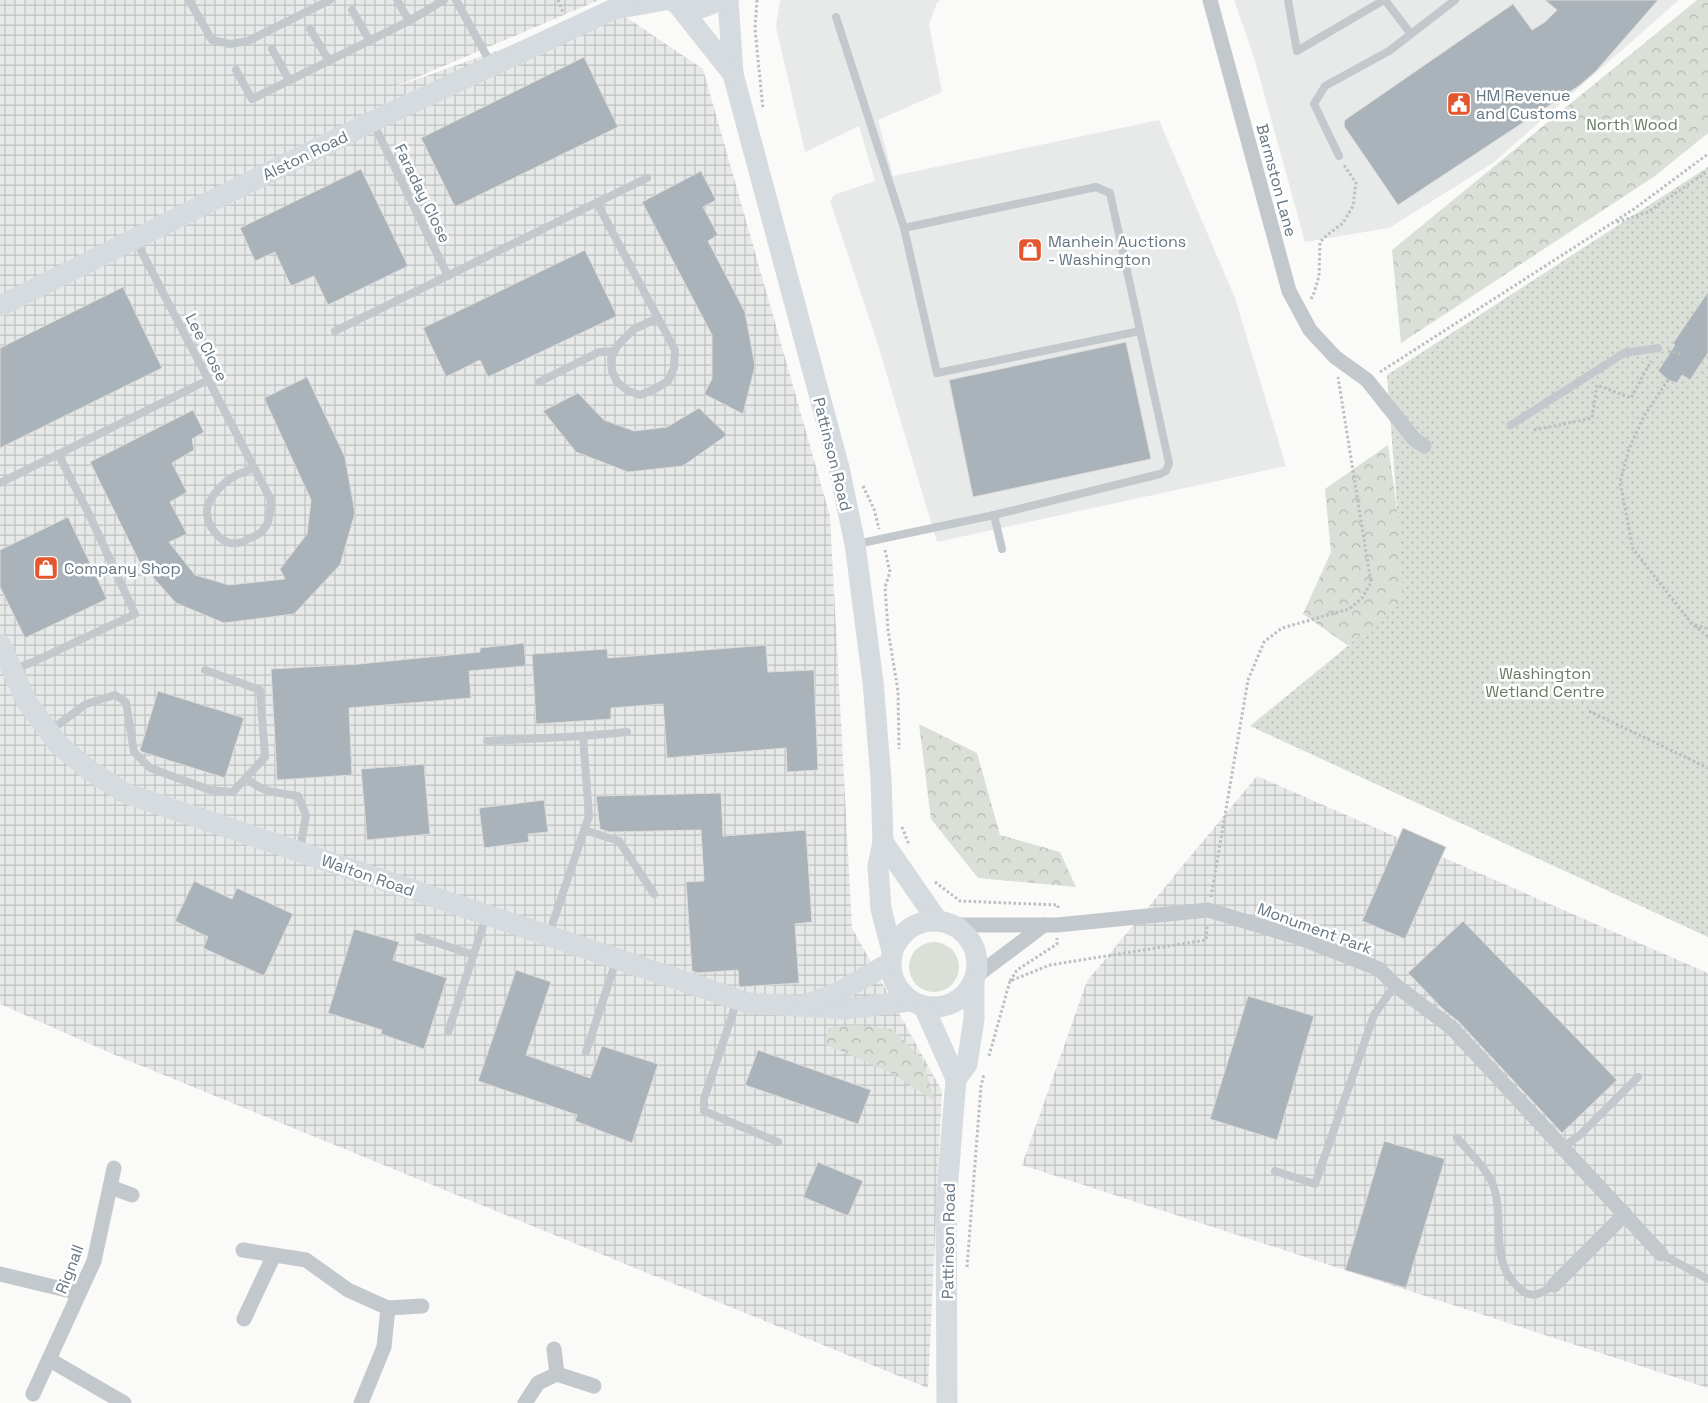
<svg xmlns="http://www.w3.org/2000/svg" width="1708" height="1403" font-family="'Space Grotesk',sans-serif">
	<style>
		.built { fill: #e8e9e9 }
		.industrial { fill: url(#industrial-grid) }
		.grass { fill: #dadfd7 }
		.forest { fill: url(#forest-crowns) }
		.park { fill: url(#park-dots) }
		.building { fill: #aab3b9; stroke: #dcdcda }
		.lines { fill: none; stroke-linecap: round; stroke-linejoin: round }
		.path { stroke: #bbbfc2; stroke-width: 3; stroke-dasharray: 2.5 2.5; stroke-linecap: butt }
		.lane { stroke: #c3c8cc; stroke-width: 8 }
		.street { stroke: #c3c8cc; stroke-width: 15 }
		.secondary { stroke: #d6dbdf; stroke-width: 21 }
		.labels { text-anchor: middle; stroke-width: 5; stroke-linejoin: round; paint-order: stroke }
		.poi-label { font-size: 16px; fill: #657683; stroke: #fff; text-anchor: start }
		.park-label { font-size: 16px; fill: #687a64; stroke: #fff }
		.street-label { font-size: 16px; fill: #657683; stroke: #fff }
	</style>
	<defs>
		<pattern id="industrial-grid" width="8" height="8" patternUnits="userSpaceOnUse" patternTransform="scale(1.25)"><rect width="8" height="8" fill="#e8e9e9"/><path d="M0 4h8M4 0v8" fill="none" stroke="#c0c1c2"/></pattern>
		<pattern id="forest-crowns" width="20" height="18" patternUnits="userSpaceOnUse" patternTransform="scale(1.25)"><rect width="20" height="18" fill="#dadfd7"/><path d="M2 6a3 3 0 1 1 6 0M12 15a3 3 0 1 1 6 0" fill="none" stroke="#b4b9b4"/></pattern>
		<pattern id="park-dots" width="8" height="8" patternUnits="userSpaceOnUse" patternTransform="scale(1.25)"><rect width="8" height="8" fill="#dadfd7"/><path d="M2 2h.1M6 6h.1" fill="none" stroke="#b4b9b4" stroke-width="1.8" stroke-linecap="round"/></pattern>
	</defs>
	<rect width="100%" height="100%" fill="#fafaf8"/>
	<g class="built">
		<polygon points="780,0 940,0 937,3 929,24 942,92 878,120 893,176 1159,120 1235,298 1286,466 937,542 878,345 830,201 834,195 875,181 859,126 805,152 776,27"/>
		<polygon points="1234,0 1679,0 1493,163 1389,228 1305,242 1254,57"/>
	</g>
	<g class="industrial">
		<polygon points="0,0 599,0 392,88 614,9 703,69 830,516 852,928 942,1091 928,1388 115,1055 0,1004"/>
		<polygon points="1257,776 1708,973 1708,1388 1022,1165 1087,981"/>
	</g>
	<circle class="grass" cx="934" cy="967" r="25"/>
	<g class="forest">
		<polygon points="1697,0 1708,0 1708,133 1655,176 1401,343 1392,250"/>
		<polygon points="1388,445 1406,574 1525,601 1347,645 1303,614 1331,552 1325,489"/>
		<polygon points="919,724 977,753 1000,835 1060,852 1076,887 978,878 931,819"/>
		<polygon points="855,1025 892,1029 922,1059 935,1101 889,1072 825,1044 828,1028"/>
	</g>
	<polygon class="park" points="1708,167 1708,937 1250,726 1404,600 1387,375"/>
	<g class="building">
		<polygon points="1545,0 1658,0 1596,71 1580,85 1398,205 1344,126 1345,120 1513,4 1532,30 1545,22 1557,10"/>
		<polygon points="584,57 618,127 455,207 421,138"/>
		<polygon points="361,169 408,266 328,305 314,276 291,286 275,252 255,261 240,228"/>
		<polygon points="701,171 716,200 703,207 718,235 708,241 745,312 755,366 743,414 704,394 712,379 712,335 642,202"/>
		<polygon points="585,250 617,316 488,377 480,360 446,377 423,328"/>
		<polygon points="123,287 162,368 0,448 0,348"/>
		<polygon points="1708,292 1708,353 1690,380 1682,375 1677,383 1668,380 1658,371 1675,345 1673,343"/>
		<polygon points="1126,342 1151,459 973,497 949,380"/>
		<polygon points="307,377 345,457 355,513 340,565 294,614 224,623 176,603 140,563 90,462 193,410 204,432 192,439 194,450 172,463 187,492 170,502 187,534 169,542 195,575 229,585 285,579 280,569 307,534 311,500 264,398"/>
		<polygon points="578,393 604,420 634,431 667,427 699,408 727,435 683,466 628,472 576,452 543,411"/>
		<polygon points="68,517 107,599 25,638 0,587 0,550"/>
		<polygon points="524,643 526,666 469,671 471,698 349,708 352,775 277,780 271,669 359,664 480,652 480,648"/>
		<polygon points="766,645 768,672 814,670 818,770 787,772 786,748 667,758 663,704 611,708 611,719 536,724 532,654 607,649 608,658"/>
		<polygon points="158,691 244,718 225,778 142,752 140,750"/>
		<polygon points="424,764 430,834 367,840 361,769"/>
		<polygon points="721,793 723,836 806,830 812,922 795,924 799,983 739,987 738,970 698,973 692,971 686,882 704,881 701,830 610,832 600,829 596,796"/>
		<polygon points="544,800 548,832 528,834 529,842 484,848 479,808"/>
		<polygon points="1403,828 1446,847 1405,939 1362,921"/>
		<polygon points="194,881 232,899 237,888 293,914 264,976 203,948 208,937 175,921"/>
		<polygon points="1463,921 1617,1080 1562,1133 1459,1022 1444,1010 1408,973"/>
		<polygon points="354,929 399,942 393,960 447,978 424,1049 381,1034 382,1030 328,1013"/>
		<polygon points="516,970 551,982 526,1055 590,1078 602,1046 658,1064 632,1143 575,1121 577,1115 478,1081"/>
		<polygon points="1248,996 1314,1016 1277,1140 1210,1119"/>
		<polygon points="758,1050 871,1090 858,1124 745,1085"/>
		<polygon points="1384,1141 1445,1159 1406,1288 1345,1270"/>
		<polygon points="818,1162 863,1181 848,1216 803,1197"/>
	</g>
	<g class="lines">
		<g class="path">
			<polyline points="558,0 563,13"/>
			<polyline points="757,0 755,29 763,109"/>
			<polyline points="1617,222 1648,212 1708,171"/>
			<polyline points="1311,299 1314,293 1319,276 1320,242 1326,236 1343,223 1353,206 1356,183 1344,165"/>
			<polyline points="1668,351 1680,354"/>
			<polyline points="1380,372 1634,209 1708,154"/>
			<polyline points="1668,380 1644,416 1629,449 1620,482 1633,549 1692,624 1708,637"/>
			<polyline points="1534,430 1592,418 1597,385 1631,398 1651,361"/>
			<polyline points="863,486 874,509 879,529"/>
			<polyline points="885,550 890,572 885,587 888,630 898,691 899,749"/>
			<polyline points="1695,625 1708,629"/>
			<polyline points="1589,711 1708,768"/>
			<polyline points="902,827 909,845"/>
			<polyline points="935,882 960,901 1058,905 1058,910"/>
			<polyline points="1211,897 1248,680 1264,642 1282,628 1349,609 1362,598 1371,583 1338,377"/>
			<polyline points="1010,981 1017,970 1057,944 1057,938"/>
			<polyline points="989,1056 1010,981 1050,965 1206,940 1207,925"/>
			<polyline points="967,1267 981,1086 984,1074"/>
		</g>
		<g class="lane">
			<polyline points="189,0 212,40 230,44 248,41 330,0"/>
			<polyline points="397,0 409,21"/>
			<polyline points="456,0 491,64"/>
			<polyline points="1288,0 1297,51 1384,0"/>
			<polyline points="1385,0 1411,34"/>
			<polyline points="352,10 370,41"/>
			<polyline points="836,17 904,228 937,373 1140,331"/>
			<polyline points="310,29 329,61"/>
			<polyline points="272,49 289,80"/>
			<polyline points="236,70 252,99 409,21 444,0"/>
			<polyline points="373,123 448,276"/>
			<polyline points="1339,156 1314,104 1325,86 1389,51 1455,0"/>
			<polyline points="597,203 675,350 674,368 668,381 655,389 640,395 628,391 617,382 612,371 611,359 617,346 634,329 658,318"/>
			<polyline points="904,228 1096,187 1110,193 1169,463 1166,471 1160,474 994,515"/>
			<path d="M 136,241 L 271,500 C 270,520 269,532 248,539 C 245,541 241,543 237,543 C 221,546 206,525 207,510 C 208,499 221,485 230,479 C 237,474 246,471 254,468"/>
			<polyline points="335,331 647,178"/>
			<polyline points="539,382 599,352 614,351"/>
			<polyline points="1511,425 1624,353 1658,348"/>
			<polyline points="0,483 208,380"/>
			<polyline points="857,544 994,515 1002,549"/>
			<polyline points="14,669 33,662 135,614 89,514 58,454"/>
			<polyline points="51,730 86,704 115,695 126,702 134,752 150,768 210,790 233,792 265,757 260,690 205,670"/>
			<polyline points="583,736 627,732"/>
			<polyline points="487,741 583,736 589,816 549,934"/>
			<path d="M 247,778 C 259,792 280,793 298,796 L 306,815 L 300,850"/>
			<polyline points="584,830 619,841 654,894"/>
			<polyline points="419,937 474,955"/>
			<polyline points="737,1001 704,1099 704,1111 778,1142"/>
			<polyline points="448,1032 486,917"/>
			<polyline points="586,1052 616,961"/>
			<path d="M 1457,1138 C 1471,1154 1489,1170 1495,1191 C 1504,1226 1489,1262 1520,1289 C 1532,1300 1542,1293 1554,1285"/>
			<polyline points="1563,1147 1580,1135 1638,1077"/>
			<polyline points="1275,1171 1315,1184 1374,1015 1395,985"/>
			<polyline points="1661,1254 1708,1279"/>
		</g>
		<g class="street">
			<polyline points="1210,0 1289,291 1310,330 1335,357 1367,380 1414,439 1424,446"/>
			<polyline points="955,925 1057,925 1208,910 1300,938 1379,969 1395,985 1452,1028 1661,1254"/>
			<polyline points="976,976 1044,925"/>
			<polyline points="114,1168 110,1187 132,1195"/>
			<polyline points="243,1250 306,1260 348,1290 388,1308 384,1347 361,1403"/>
			<polyline points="0,1274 79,1293"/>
			<polyline points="1554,1285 1625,1214"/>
			<polyline points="388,1308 422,1306"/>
			<polyline points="244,1319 274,1255"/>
			<polyline points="554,1349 557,1374 594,1386"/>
			<polyline points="50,1360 124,1403"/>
			<polyline points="33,1394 94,1261 110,1187"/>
			<polyline points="525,1403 538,1383 557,1374"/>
		</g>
		<g class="secondary">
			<polyline points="728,0 733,74 839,468 855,544 873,682 881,779 883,842 878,866 881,909 892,951"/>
			<path d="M 673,1 C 688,12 703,10 718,0"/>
			<polyline points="679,6 733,74"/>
			<polyline points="614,9 665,0"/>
			<polyline points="0,306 373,121 614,9 625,0"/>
			<polyline points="0,644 27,702 59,745 89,770 125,793 748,1003 845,1009 910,1001"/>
			<polyline points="883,842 937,920"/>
			<circle cx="934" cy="964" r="43"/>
			<polyline points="808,1004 841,991 891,962"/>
			<polyline points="924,1007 956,1079 946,1204 947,1403"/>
			<polyline points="956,1079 967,1064 974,1019 974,982"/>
		</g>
	</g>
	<defs>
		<symbol id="civic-square" viewBox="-11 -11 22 22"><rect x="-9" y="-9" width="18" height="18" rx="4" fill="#e4572e" stroke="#fff"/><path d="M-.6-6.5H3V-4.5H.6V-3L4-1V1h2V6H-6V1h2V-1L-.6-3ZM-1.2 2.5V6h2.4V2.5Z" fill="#fff"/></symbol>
		<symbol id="shop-square" viewBox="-11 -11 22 22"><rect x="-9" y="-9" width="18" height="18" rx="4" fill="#e4572e" stroke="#fff"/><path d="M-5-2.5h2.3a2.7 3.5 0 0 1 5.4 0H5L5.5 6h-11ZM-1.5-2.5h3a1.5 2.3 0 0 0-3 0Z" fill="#fff"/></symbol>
	</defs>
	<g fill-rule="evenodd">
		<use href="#civic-square" x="1445" y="90" width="28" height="28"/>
		<use href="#shop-square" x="1016" y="236" width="28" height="28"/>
		<use href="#shop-square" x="32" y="554" width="28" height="28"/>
	</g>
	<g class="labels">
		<g class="poi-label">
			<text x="1476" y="101">HM Revenue<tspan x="1476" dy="18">and Customs</tspan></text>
			<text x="1048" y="247">Manhein Auctions<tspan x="1048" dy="18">- Washington</tspan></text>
			<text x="64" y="574">Company Shop</text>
		</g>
		<g class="park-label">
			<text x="1632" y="130">North Wood</text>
			<text x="1545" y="679">Washington<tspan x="1545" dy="18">Wetland Centre</tspan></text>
		</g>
		<g class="street-label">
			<text transform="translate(305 155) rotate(-26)" y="6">Alston Road</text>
			<text transform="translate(1277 180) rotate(75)" y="6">Barmston Lane</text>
			<text transform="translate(423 193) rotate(64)" y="6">Faraday Close</text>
			<text transform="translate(207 347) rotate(63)" y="6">Lee Close</text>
			<text transform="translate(833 454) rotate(76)" y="6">Pattinson Road</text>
			<text transform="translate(368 875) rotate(19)" y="6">Walton Road</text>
			<text transform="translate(1315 928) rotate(20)" y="6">Monument Park</text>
			<text transform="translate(948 1241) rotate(-89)" y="6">Pattinson Road</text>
			<text transform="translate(69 1269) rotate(-69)" y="6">Rignall</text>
		</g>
	</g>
</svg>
